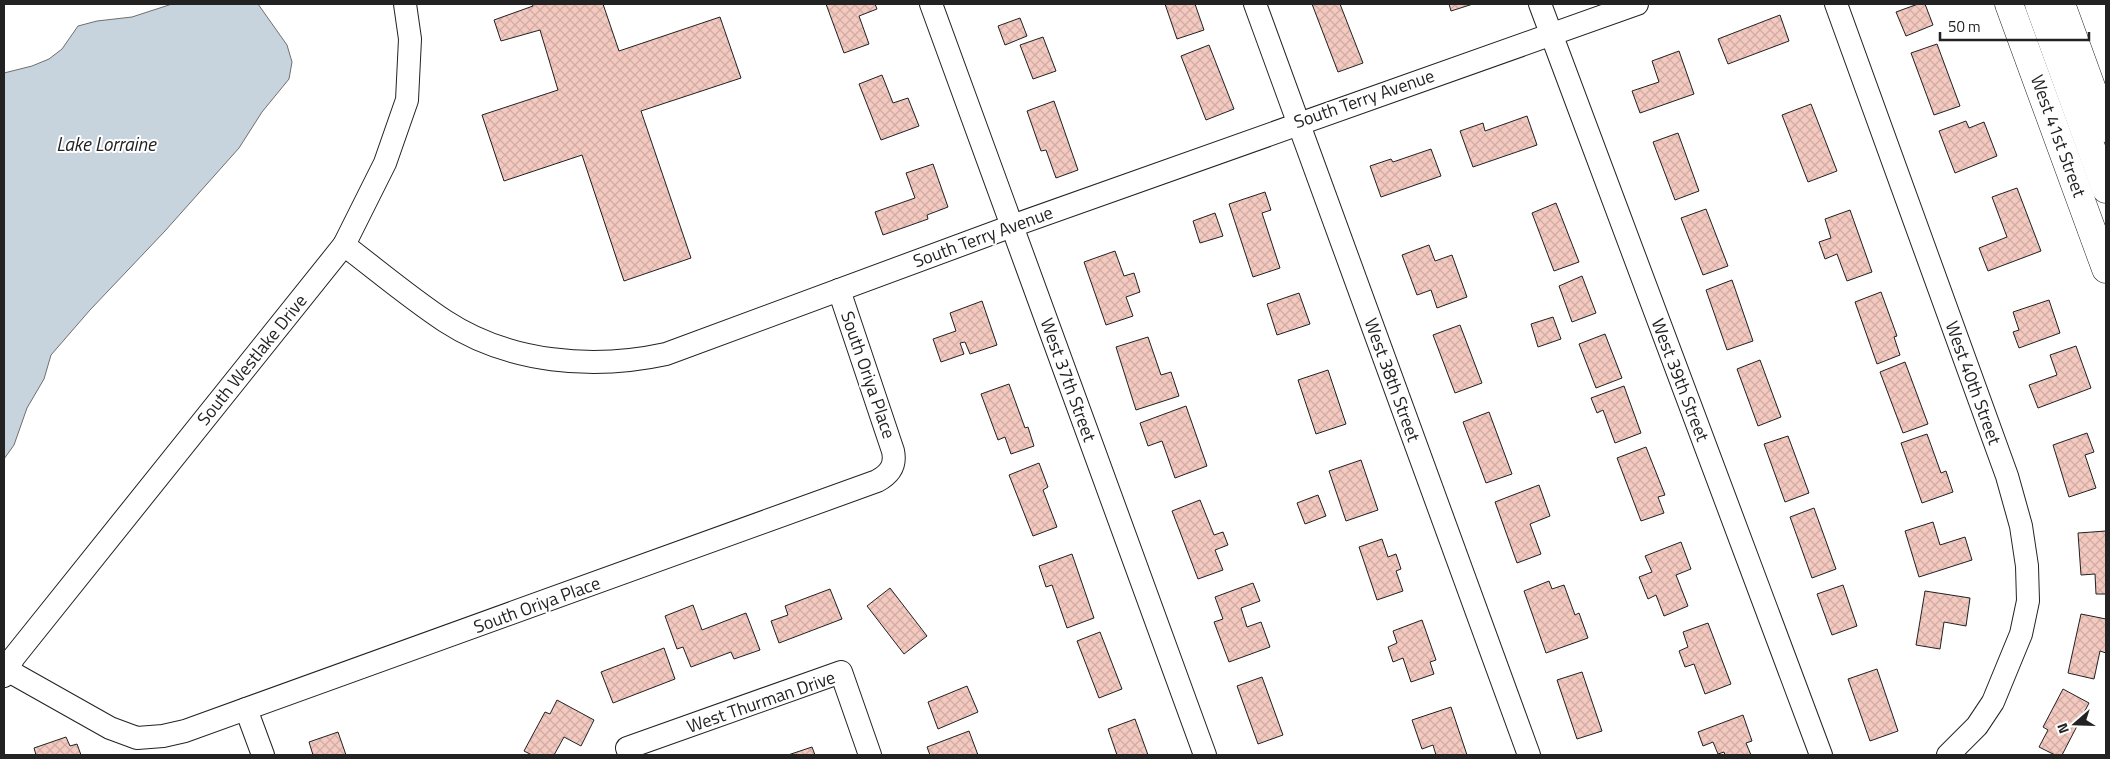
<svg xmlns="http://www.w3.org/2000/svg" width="2110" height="759" font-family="'Titillium Web',sans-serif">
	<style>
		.water { fill: #c7d3dd; stroke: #6f6f6f }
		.building { fill: url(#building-cross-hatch); stroke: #222 }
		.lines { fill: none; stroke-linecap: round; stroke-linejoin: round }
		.minor-casing { stroke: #222; stroke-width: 24 }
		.major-casing { stroke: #222; stroke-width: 29 }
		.minor { stroke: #fff; stroke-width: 22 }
		.major { stroke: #fff; stroke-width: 28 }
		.labels { text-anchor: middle; stroke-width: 4; stroke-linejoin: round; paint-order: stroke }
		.street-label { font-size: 18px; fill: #222; stroke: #fff }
		.water-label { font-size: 19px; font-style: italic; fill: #222; stroke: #fff }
	</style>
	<defs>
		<pattern id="building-cross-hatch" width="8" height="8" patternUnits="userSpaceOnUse" patternTransform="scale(1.25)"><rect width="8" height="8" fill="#f3c9c0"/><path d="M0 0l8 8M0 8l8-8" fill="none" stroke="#d0aca5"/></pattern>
	</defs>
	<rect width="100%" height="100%" fill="#fff"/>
	<polygon class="water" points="172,4 258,4 287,45 292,62 289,79 262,112 239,148 165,231 90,310 51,355 44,379 27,408 14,445 4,459 4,73 32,66 49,59 62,49 78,26 97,21 132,17"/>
	<g class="building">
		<polygon points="532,4 603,4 619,51 720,17 741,78 641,111 691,258 624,281 582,155 504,181 482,115 558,90 540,30 501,41 494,20 533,6"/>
		<polygon points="826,4 875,4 877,9 859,16 869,44 844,53"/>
		<polygon points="1165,4 1195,4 1204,30 1177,39"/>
		<polygon points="1312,4 1340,4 1363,63 1338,72"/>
		<polygon points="1449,4 1473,4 1451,11"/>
		<polygon points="1918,4 1925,4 1933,25 1906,36 1896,12"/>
		<polygon points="1780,15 1789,41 1728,64 1718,39"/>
		<polygon points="1020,18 1027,36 1005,45 998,26"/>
		<polygon points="1043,37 1056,71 1033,79 1020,45"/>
		<polygon points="1937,44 1960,106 1934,115 1911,53"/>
		<polygon points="1209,45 1234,109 1206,120 1181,56"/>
		<polygon points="1679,51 1694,94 1640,113 1632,91 1659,82 1652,61"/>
		<polygon points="882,75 893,103 908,98 919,126 881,140 859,84"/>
		<polygon points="1054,101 1078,170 1056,178 1046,150 1041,151 1027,111"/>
		<polygon points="1811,104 1837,171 1808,182 1782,115"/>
		<polygon points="1527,116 1537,145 1473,167 1460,131 1483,123 1485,131"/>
		<polygon points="1966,121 1969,128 1984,122 1997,156 1955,173 1939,131"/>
		<polygon points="1678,133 1699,191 1675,200 1653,142"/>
		<polygon points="1431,149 1441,176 1381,197 1370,166 1391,159 1393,162"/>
		<polygon points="933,164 948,207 927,215 928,219 883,235 875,212 915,198 906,173"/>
		<polygon points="2017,188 2041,251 1988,271 1979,248 2007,237 1992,197"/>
		<polygon points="1265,192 1271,210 1262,213 1280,268 1253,277 1229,204"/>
		<polygon points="1556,203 1579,262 1554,271 1532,213"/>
		<polygon points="1706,209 1728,266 1703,275 1681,218"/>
		<polygon points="1850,210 1872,272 1847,281 1837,254 1825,259 1819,242 1831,238 1825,219"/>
		<polygon points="1215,213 1223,236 1200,243 1193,221"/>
		<polygon points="1429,245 1435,261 1452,255 1467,297 1437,308 1431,290 1417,295 1402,255"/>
		<polygon points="1115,251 1124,276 1134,273 1140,292 1126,297 1133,316 1106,325 1084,262"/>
		<polygon points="1582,276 1596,313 1572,322 1559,286"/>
		<polygon points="1732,280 1753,341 1727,350 1706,290"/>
		<polygon points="1881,292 1897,336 1894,337 1900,355 1877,364 1855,302"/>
		<polygon points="1299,293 1310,324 1277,335 1267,304"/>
		<polygon points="2049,300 2060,333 2019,348 2013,332 2019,330 2013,312"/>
		<polygon points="982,301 997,345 970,354 965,342 960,343 964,354 941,362 933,339 956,331 950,313"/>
		<polygon points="1553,317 1561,339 1538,347 1531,324"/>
		<polygon points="1460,325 1482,383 1455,393 1433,335"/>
		<polygon points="1605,334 1622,378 1596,388 1579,344"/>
		<polygon points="1148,337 1161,375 1171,372 1179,396 1136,410 1116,347"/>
		<polygon points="2076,346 2091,388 2038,408 2029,385 2057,375 2050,355"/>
		<polygon points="1760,360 1781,417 1758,426 1737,369"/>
		<polygon points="1905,362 1928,424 1903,433 1880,372"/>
		<polygon points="1328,370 1346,424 1316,434 1298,380"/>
		<polygon points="1009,384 1025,428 1028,427 1034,446 1011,454 1005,437 998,440 981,394"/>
		<polygon points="1624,386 1641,433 1615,443 1603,410 1597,413 1591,398"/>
		<polygon points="1186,406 1207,466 1175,478 1162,441 1148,446 1140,423"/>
		<polygon points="1489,412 1512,474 1486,483 1463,422"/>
		<polygon points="2087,433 2094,452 2085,455 2096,488 2069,497 2053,445"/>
		<polygon points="1927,434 1941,473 1946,471 1953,492 1922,503 1901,443"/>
		<polygon points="1788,436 1809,493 1785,502 1764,444"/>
		<polygon points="1646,447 1665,495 1658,497 1664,513 1641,521 1617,458"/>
		<polygon points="1361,460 1378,510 1346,521 1329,471"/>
		<polygon points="1039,463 1048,487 1043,490 1057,527 1033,536 1009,475"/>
		<polygon points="1539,485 1550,516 1530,524 1541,554 1517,563 1495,502"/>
		<polygon points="1318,495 1326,516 1305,524 1297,503"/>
		<polygon points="1200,500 1214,535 1223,532 1228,545 1215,550 1223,570 1198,579 1172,511"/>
		<polygon points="1814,508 1836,569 1812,578 1790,517"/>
		<polygon points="1933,522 1940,545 1965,537 1972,560 1919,577 1905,531"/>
		<polygon points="2106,531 2106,594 2096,594 2095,574 2081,575 2078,533"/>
		<polygon points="1382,539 1388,557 1396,554 1401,569 1396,571 1403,591 1377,600 1359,547"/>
		<polygon points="1681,542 1691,569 1676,575 1688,606 1664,616 1656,595 1648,599 1639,577 1652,572 1645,556"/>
		<polygon points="1072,554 1094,618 1067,628 1052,585 1046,587 1039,566"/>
		<polygon points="1549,581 1552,589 1564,585 1575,615 1579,613 1588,638 1546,653 1524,591"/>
		<polygon points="1253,583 1260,601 1241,608 1247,627 1261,622 1270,647 1229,662 1214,622 1223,619 1215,597"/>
		<polygon points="1843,585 1857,626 1832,635 1817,594"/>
		<polygon points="890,588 927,636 904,654 867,606"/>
		<polygon points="830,589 842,619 779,643 771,621 788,615 785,606"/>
		<polygon points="1925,591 1970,598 1966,626 1944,622 1940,649 1916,645"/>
		<polygon points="693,605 702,630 746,613 760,650 734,659 731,652 691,667 683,647 677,649 665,616"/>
		<polygon points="2081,614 2106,619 2106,653 2100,651 2094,679 2068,673"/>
		<polygon points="1422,620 1436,660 1430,662 1434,674 1411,682 1403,658 1393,662 1388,647 1397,643 1393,631"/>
		<polygon points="1708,623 1731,684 1705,694 1694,664 1685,667 1679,651 1688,647 1683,632"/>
		<polygon points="1100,632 1122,689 1099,698 1077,641"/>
		<polygon points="664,648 675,679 613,703 601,672"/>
		<polygon points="1877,669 1898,731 1870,741 1848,679"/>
		<polygon points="1582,672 1602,731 1577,739 1557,680"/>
		<polygon points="1262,677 1283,735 1258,744 1237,686"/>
		<polygon points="967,686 978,712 938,729 928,702"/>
		<polygon points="2063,689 2089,703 2062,755 2055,755 2039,747 2048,730 2043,727"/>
		<polygon points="557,700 594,720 581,746 564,737 554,755 532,755 524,751 545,712 550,714"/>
		<polygon points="1451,707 1467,755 1436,755 1433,745 1422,749 1412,720"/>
		<polygon points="1743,715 1752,741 1746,743 1751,755 1725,755 1724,752 1718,754 1713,742 1703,746 1698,732"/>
		<polygon points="1135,719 1148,755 1117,755 1108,729"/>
		<polygon points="969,731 978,755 930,755 927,747"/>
		<polygon points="338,732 346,755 313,755 309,742"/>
		<polygon points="66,737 70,746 77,744 81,755 36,755 34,748"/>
		<polygon points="812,747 815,755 788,755"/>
	</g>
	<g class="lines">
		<defs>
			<g id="minor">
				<polyline points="931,4 1205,755"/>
				<polyline points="1255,4 1529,755"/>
				<polyline points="1540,4 1821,755"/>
				<polyline points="1836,4 2007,476 2021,526 2027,566 2028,601 2021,634 1993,702 1977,726 1948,755"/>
				<path d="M 344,245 C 377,270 410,298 445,321 C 509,363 593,370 666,354 L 1012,226 L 1637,4"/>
				<path d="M 7,670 L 110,728 L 137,738 L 163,736 L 185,731 L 877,481 C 890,474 896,465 893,451 L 839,290"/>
				<polyline points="4,676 14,657 344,245 385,163 407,100 410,39 405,4"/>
				<polyline points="246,709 263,755"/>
				<polyline points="630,755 627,748 841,672 870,755"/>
			</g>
			<g id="major">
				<polyline points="2009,4 2106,269"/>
				<polyline points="2039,4 2106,189"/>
				<polyline points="2061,4 2106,128"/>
			</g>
		</defs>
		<use href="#minor" class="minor-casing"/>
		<use href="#major" class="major-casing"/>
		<use href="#minor" class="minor"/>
		<use href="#major" class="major"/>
	</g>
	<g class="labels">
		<g class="street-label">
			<text transform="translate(1364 99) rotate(-19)" y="6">South Terry Avenue</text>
			<text transform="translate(2058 136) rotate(70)" y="6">West 41st Street</text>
			<text transform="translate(983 237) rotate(-20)" y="6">South Terry Avenue</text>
			<text transform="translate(252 360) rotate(-51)" y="6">South Westlake Drive</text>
			<text transform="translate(868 375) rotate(71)" y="6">South Oriya Place</text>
			<text transform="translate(1068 380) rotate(70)" y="6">West 37th Street</text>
			<text transform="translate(1392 380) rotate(70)" y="6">West 38th Street</text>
			<text transform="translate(1680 380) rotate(69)" y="6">West 39th Street</text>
			<text transform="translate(1973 383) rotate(70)" y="6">West 40th Street</text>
			<text transform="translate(537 605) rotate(-20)" y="6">South Oriya Place</text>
			<text transform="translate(761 702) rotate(-19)" y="6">West Thurman Drive</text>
		</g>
		<g class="water-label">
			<text x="106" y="151">Lake Lorraine</text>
		</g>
	</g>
	<rect width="2110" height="759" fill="none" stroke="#222222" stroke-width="10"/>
	<g transform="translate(2075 724) rotate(250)" stroke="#ffffff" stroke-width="4" paint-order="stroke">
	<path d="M0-4L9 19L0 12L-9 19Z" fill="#222222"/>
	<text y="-8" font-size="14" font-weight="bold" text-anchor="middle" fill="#222222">N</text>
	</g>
	<path d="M1940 32v8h149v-8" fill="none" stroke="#222222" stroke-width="2.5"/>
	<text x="1948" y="32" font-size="15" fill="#222222" stroke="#ffffff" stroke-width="4" paint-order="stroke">50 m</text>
</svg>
